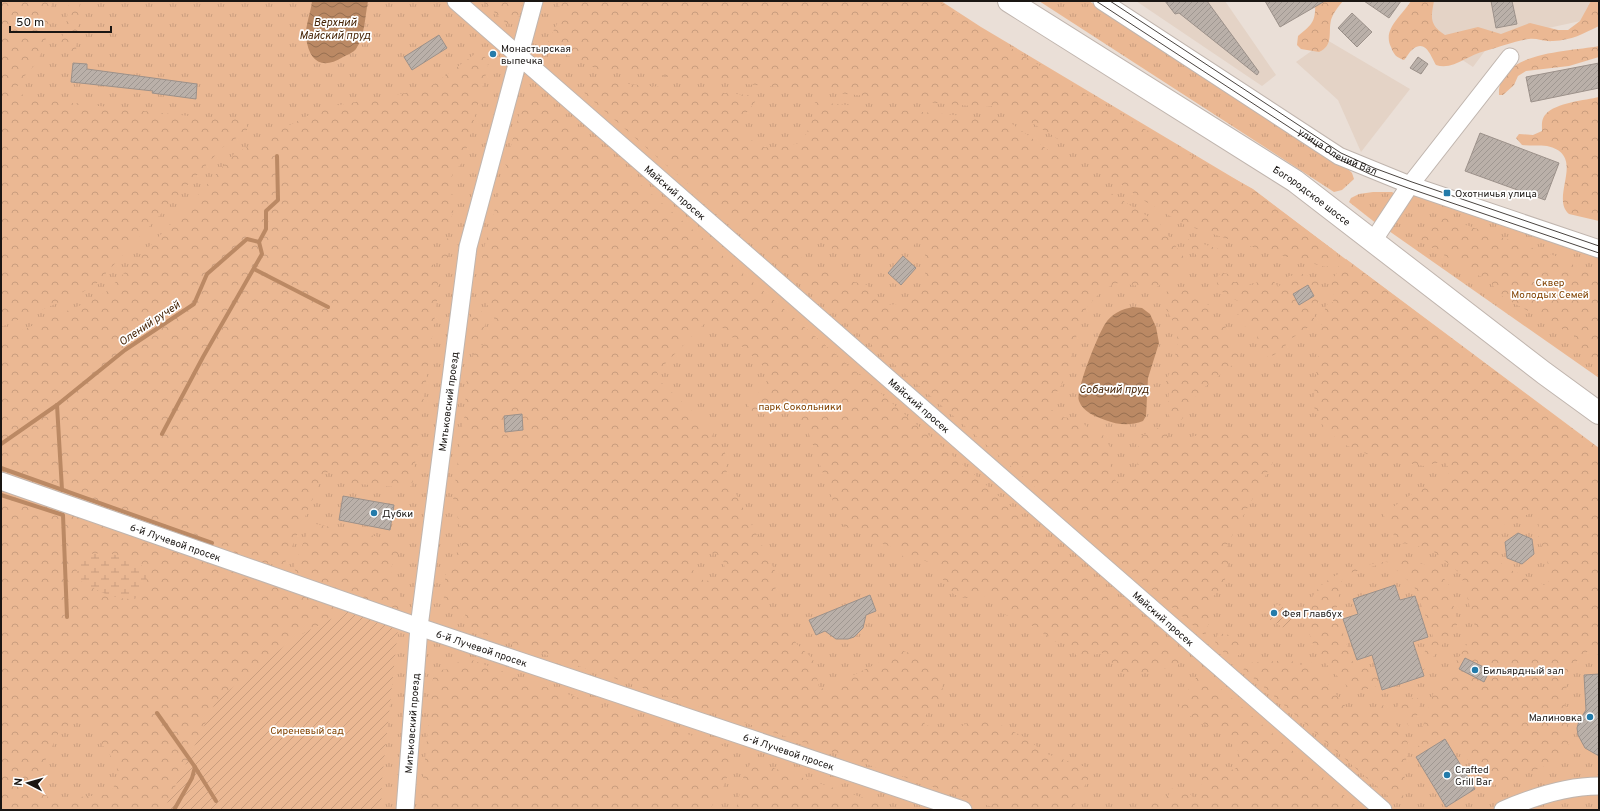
<svg xmlns="http://www.w3.org/2000/svg" width="1600" height="811" font-family="Overpass,sans-serif">
	<style>
		.built { fill: #e4d3c6 }
		.grass { fill: url(#grass-tufts) }
		.forest { fill: url(#forest-crowns); fill-rule: evenodd }
		.wetland { fill: url(#wetland-marsh) }
		.garden { fill: url(#garden-furrows) }
		.water { fill: url(#water-waves) }
		.lines { fill: none; stroke-linecap: round; stroke-linejoin: round }
		.stream { stroke: #bb8964; stroke-width: 4 }
		.building { fill: url(#building-hatch); stroke: #9c918a }
		.minor-casing { stroke: #c0b5ae; stroke-width: 19 }
		.major-casing { stroke: #c0b5ae; stroke-width: 24 }
		.minor { stroke: #fff; stroke-width: 17 }
		.major { stroke: #fff; stroke-width: 22 }
		.tram { stroke: #4a4440; stroke-width: 1 }
		.poi-dot { fill: #237baa; stroke: #fff; stroke-width: 1.5 }
		.labels { text-anchor: middle; stroke-width: 3.5; stroke-linejoin: round; paint-order: stroke }
		.poi-label { font-size: 10px; fill: #1a1613; stroke: #fff; text-anchor: start }
		.street-label { font-size: 10px; fill: #1a1613; stroke: #fff }
		.park-label { font-size: 10px; fill: #814200; stroke: #fff }
		.water-label { font-size: 11px; font-style: italic; fill: #452305; stroke: #fff }
	</style>
	<defs>
		<pattern id="grass-tufts" width="24" height="20" patternUnits="userSpaceOnUse"><rect width="24" height="20" fill="#ebb893"/><path d="M3 7l-1-3M5 7V3M7 7l1-3M15 17l-1-3M17 17v-4M19 17l1-3" fill="none" stroke="#c99d7e"/></pattern>
		<pattern id="forest-crowns" width="20" height="18" patternUnits="userSpaceOnUse"><rect width="20" height="18" fill="#ebb893"/><path d="M2 6a3 3 0 1 1 6 0M12 15a3 3 0 1 1 6 0" fill="none" stroke="#c99d7e"/></pattern>
		<pattern id="wetland-marsh" width="20" height="14" patternUnits="userSpaceOnUse"><rect width="20" height="14" fill="#ebb893"/><path d="M1 5h8M5 5V1M11 12h8M15 12V8" fill="none" stroke="#c99d7e"/></pattern>
		<pattern id="garden-furrows" width="10" height="10" patternUnits="userSpaceOnUse"><rect width="10" height="10" fill="#ebb893"/><path d="M-1 1l2-2M0 10L10 0M9 11l2-2" fill="none" stroke="#c99d7e"/></pattern>
		<pattern id="water-waves" width="16" height="10" patternUnits="userSpaceOnUse"><rect width="16" height="10" fill="#bb8964"/><path d="M0 5q4-4 8 0t8 0" fill="none" stroke="#976f51"/></pattern>
		<pattern id="building-hatch" width="6" height="6" patternUnits="userSpaceOnUse"><rect width="6" height="6" fill="#bab0a9"/><path d="M-1 1l2-2M0 6l6-6M5 7l2-2" fill="none" stroke="#9f9791"/></pattern>
	</defs>
	<rect width="100%" height="100%" fill="#eadfd7"/>
	<g class="built">
		<polygon points="1136,1 1225,1 1276,75 1262,86"/>
		<polygon points="1414,1 1599,1 1599,17 1493,40 1473,67 1420,32"/>
		<polygon points="1327,40 1410,89 1361,152 1338,100 1296,62"/>
	</g>
	<g class="grass">
		<polygon points="1,1 941,1 981,27 1252,189 1599,449 1599,810 1,810"/>
		<polygon points="1039,1 1089,1 1348,169 1352,173 1354,179 1342,190 1334,192"/>
		<polygon points="1373,192 1392,192 1395,194 1377,224 1349,202 1351,198 1359,194"/>
		<polygon points="1413,195 1599,257 1599,378 1389,231"/>
	</g>
	<g class="forest">
		<path d="M 1,1 L 52,1 C 49,19 48,39 40,56 C 34,70 20,76 15,92 L 35,99 L 217,119 L 241,119 L 247,123 L 247,131 L 223,147 L 96,284 L 81,293 L 1,327 Z"/>
		<polygon points="69,1 80,1 76,51 70,55 58,48 66,26"/>
		<polygon points="482,1 523,1 517,23 507,24"/>
		<path d="M 558,1 L 937,1 L 981,30 L 1163,140 L 1253,189 L 1336,252 L 1338,257 L 1334,263 L 1326,267 L 1265,251 L 1185,225 L 1143,200 L 1052,135 L 1002,105 L 985,107 L 946,104 L 597,69 L 562,53 L 551,54 L 546,50 C 549,31 565,24 558,1 Z"/>
		<path d="M 1315,1 L 1343,1 C 1339,6 1333,13 1331,20 C 1328,33 1334,45 1319,52 L 1301,49 L 1297,45 L 1298,36 C 1313,24 1316,21 1315,1 Z"/>
		<path d="M 1411,1 L 1434,1 C 1431,17 1429,25 1445,35 L 1478,27 L 1501,34 L 1530,23 L 1558,30 L 1568,30 L 1580,21 L 1591,1 L 1599,1 L 1599,26 C 1582,34 1573,40 1553,41 C 1545,42 1537,38 1529,39 C 1514,41 1500,47 1485,51 C 1469,54 1453,71 1436,65 C 1431,57 1426,39 1413,49 C 1409,52 1407,57 1404,60 C 1396,57 1394,55 1391,47 C 1382,29 1402,16 1411,1 Z"/>
		<path d="M 1599,46 L 1599,57 L 1569,66 L 1526,71 L 1518,76 L 1514,85 L 1503,95 L 1499,95 C 1497,51 1569,52 1599,46 Z"/>
		<path d="M 475,54 L 482,54 L 487,59 L 488,66 L 463,162 C 438,186 459,192 452,216 C 447,229 431,233 430,248 C 428,259 435,267 437,277 C 438,282 438,288 438,293 L 412,486 L 407,488 L 347,483 L 333,471 L 324,473 L 284,565 L 260,563 L 1,475 L 1,339 L 88,302 L 106,292 L 188,206 L 234,154 L 313,113 L 328,107 L 427,89 Z"/>
		<path d="M 596,81 L 758,96 C 752,111 736,117 741,134 L 763,147 L 777,148 L 799,143 L 804,139 L 811,123 L 815,102 L 997,119 L 1008,121 L 1090,180 L 1160,224 L 1188,263 L 1184,271 L 1155,288 L 1116,283 L 1103,290 L 1094,299 L 1086,309 L 1075,340 L 1070,363 L 1062,384 L 1051,401 L 1052,410 L 1061,417 L 1079,419 L 1087,427 L 1103,435 L 1110,447 L 1111,477 L 1122,485 C 1145,468 1135,462 1139,437 L 1157,428 L 1165,432 L 1172,443 L 1186,443 L 1191,437 L 1207,433 L 1237,432 L 1267,440 L 1270,443 L 1273,462 L 1227,545 L 1229,558 L 1224,585 L 1215,594 L 1211,603 L 1209,622 L 1205,636 L 585,94 L 583,88 L 586,82 ZM 821,242 L 836,251 L 850,254 L 903,250 L 917,243 L 922,245 C 931,266 925,294 902,303 C 896,305 889,304 883,305 L 867,285 L 847,280 L 830,268 L 802,268 L 801,255 L 811,244 Z"/>
		<path d="M 533,95 L 540,97 L 1184,657 L 1177,666 L 1143,673 L 1119,672 L 1104,653 L 1077,657 L 1069,642 L 1056,642 L 1031,625 L 1001,613 L 994,594 C 984,596 971,600 960,597 C 937,590 947,554 908,561 L 895,549 L 844,526 L 839,518 L 809,434 L 794,413 L 774,408 L 752,411 L 748,406 L 748,403 C 759,391 772,386 765,368 L 715,321 L 707,321 L 663,366 L 656,370 L 662,383 L 714,432 L 711,438 L 725,452 L 727,476 L 779,579 L 773,595 L 766,605 L 768,610 L 776,614 L 797,644 L 813,659 L 819,687 L 831,692 L 839,682 L 903,651 L 920,656 L 939,669 C 945,699 947,698 923,717 L 925,725 L 952,731 L 973,720 L 991,720 L 1022,736 L 1047,754 L 1091,769 L 1091,774 L 1072,810 L 998,809 L 467,628 L 465,614 C 459,612 449,610 445,605 C 442,599 445,571 449,565 C 454,553 460,554 462,537 C 463,528 455,513 453,501 L 463,419 L 467,413 C 463,403 467,363 474,354 C 480,344 492,341 495,329 C 499,314 479,300 479,284 C 479,260 488,235 494,212 C 503,176 513,139 522,103 L 527,97 ZM 708,551 L 716,554 L 723,559 L 725,569 C 716,582 708,584 694,576 C 692,563 694,554 708,551 Z"/>
		<path d="M 1599,97 L 1599,221 L 1569,214 C 1549,197 1588,155 1547,146 C 1540,145 1530,146 1522,145 L 1516,138 L 1519,134 L 1533,135 L 1542,131 C 1542,125 1541,119 1546,114 C 1555,103 1586,100 1599,97 Z"/>
		<polygon points="1443,217 1570,261 1580,273 1595,268 1599,269 1599,367 1579,352 1575,336 1504,298 1487,279 1472,273 1420,240 1419,231 1429,222"/>
		<path d="M 448,238 L 450,244 L 446,269 L 443,272 C 440,255 436,250 448,238 Z"/>
		<polygon points="1188,239 1234,254 1230,258 1205,261 1199,259 1188,243"/>
		<path d="M 1346,259 L 1599,448 L 1599,647 L 1588,651 L 1569,668 L 1565,698 L 1569,754 L 1548,765 L 1497,785 L 1486,783 L 1449,736 C 1438,737 1432,745 1422,748 L 1417,745 L 1434,691 L 1443,682 L 1476,630 L 1461,574 L 1434,552 L 1412,544 L 1398,543 L 1383,514 L 1419,489 L 1435,486 L 1449,477 L 1448,467 L 1444,461 L 1424,466 L 1384,459 L 1364,453 L 1343,444 L 1324,428 L 1313,405 L 1321,327 L 1326,305 L 1333,302 L 1334,296 L 1330,289 L 1333,278 L 1339,270 L 1338,266 ZM 1534,512 L 1539,517 L 1538,539 L 1545,552 L 1549,569 L 1548,585 L 1545,586 L 1540,582 L 1503,567 C 1498,551 1495,543 1500,526 Z"/>
		<path d="M 1223,273 L 1229,274 L 1232,282 L 1242,282 L 1250,285 L 1266,279 L 1273,280 L 1278,287 L 1289,276 L 1303,274 L 1315,279 L 1321,284 L 1321,290 L 1313,323 L 1301,333 L 1290,339 L 1283,349 L 1274,355 L 1260,359 L 1256,328 L 1244,326 L 1237,317 L 1242,308 L 1241,302 C 1230,298 1212,290 1218,275 Z"/>
		<path d="M 1175,287 C 1195,290 1200,293 1211,309 L 1209,317 L 1213,326 L 1226,325 L 1225,334 L 1230,340 L 1237,339 L 1241,352 L 1239,360 L 1201,390 L 1191,403 L 1181,421 L 1171,420 L 1167,411 L 1169,393 L 1166,382 L 1174,361 L 1178,342 L 1175,325 L 1159,296 Z"/>
		<polygon points="474,302 481,310 486,323 479,338 471,344 467,342 467,339"/>
		<path d="M 1,490 L 326,603 L 347,611 L 348,620 L 173,791 L 164,810 L 1,810 ZM 82,718 C 87,722 95,727 98,732 C 101,737 100,743 104,747 C 118,766 123,771 110,794 L 80,797 L 67,806 L 53,802 L 42,791 L 44,763 L 60,730 Z"/>
		<path d="M 311,523 L 394,540 L 398,544 L 401,549 C 397,556 391,563 391,572 C 393,589 407,591 397,614 L 297,578 L 294,566 Z"/>
		<path d="M 1406,560 L 1436,567 L 1448,584 L 1458,623 L 1423,671 L 1423,669 L 1414,672 L 1433,636 L 1414,586 L 1388,562 L 1343,575 L 1336,611 L 1352,661 L 1387,680 L 1381,685 L 1354,693 C 1343,681 1318,659 1313,644 C 1288,577 1356,563 1406,560 Z"/>
		<polygon points="1218,633 1229,635 1242,644 1241,655 1227,656 1215,642"/>
		<path d="M 461,656 L 534,683 L 726,747 C 736,768 722,793 709,810 L 420,810 L 434,668 C 447,672 456,669 461,656 Z"/>
		<polygon points="1289,660 1301,665 1309,660 1351,713 1383,705 1407,740 1409,749 1406,760 1403,798 1400,803 1393,801 1242,668 1248,663"/>
		<path d="M 1198,675 L 1213,682 L 1361,810 L 1149,810 L 1153,803 L 1169,795 L 1170,789 C 1183,788 1188,790 1195,800 L 1200,799 L 1202,774 L 1204,767 L 1225,766 L 1233,770 L 1239,766 L 1240,753 L 1224,735 L 1179,710 L 1179,704 Z"/>
		<polygon points="1416,697 1421,701 1414,727 1411,729 1397,709 1398,704"/>
		<polygon points="752,761 900,810 736,810 744,774"/>
	</g>
	<path class="wetland" d="M 107,553 L 136,560 L 145,569 L 147,581 L 135,599 C 114,600 97,591 79,580 L 75,563 L 87,554 Z"/>
	<g class="garden">
		<polygon points="1277,604 1296,615 1287,630 1269,619"/>
		<polygon points="347,611 398,629 382,780 381,810 164,810 216,701 296,637"/>
	</g>
	<g class="water">
		<path d="M 312,1 L 368,1 C 365,16 365,36 356,49 C 354,52 347,55 343,57 C 322,70 309,62 306,37 C 305,26 311,12 312,1 Z"/>
		<path d="M 1133,307 L 1142,308 L 1150,314 L 1156,327 L 1159,343 L 1148,378 L 1146,416 L 1143,421 C 1130,426 1118,425 1105,420 C 1095,416 1083,412 1079,401 C 1075,391 1098,335 1105,324 C 1111,314 1122,309 1133,307 Z"/>
	</g>
	<g class="lines">
		<g class="stream">
			<polyline points="254,269 328,307"/>
			<polyline points="57,405 62,490"/>
			<polyline points="162,434 203,357 262,254 259,242"/>
			<polyline points="1,444 57,405 125,350 194,304 207,274 247,239 259,242 266,229 266,211 278,200 277,156"/>
			<polyline points="1,468 212,543"/>
			<polyline points="1,495 63,515 67,617"/>
			<polyline points="157,713 195,767 192,778 174,810"/>
			<polyline points="195,767 216,801"/>
		</g>
	</g>
	<g class="building">
		<polygon points="1165,1 1207,1 1259,72 1257,75 1179,13 1175,14"/>
		<polygon points="1265,1 1325,1 1280,27"/>
		<polygon points="1364,1 1401,1 1389,18"/>
		<polygon points="1491,1 1512,1 1517,24 1496,28"/>
		<polygon points="1352,13 1372,32 1357,47 1338,28"/>
		<polygon points="439,35 447,48 412,70 404,57"/>
		<polygon points="1418,57 1428,64 1421,74 1410,68"/>
		<polygon points="73,63 87,64 87,69 197,84 196,99 152,93 153,91 71,82"/>
		<polygon points="1599,63 1599,88 1531,102 1526,77"/>
		<polygon points="1480,133 1559,163 1545,200 1465,171"/>
		<polygon points="903,256 916,268 901,285 888,273"/>
		<polygon points="1308,285 1314,296 1299,305 1293,294"/>
		<polygon points="522,414 523,430 505,432 504,416"/>
		<polygon points="343,496 394,505 390,530 339,520"/>
		<polygon points="1518,533 1532,539 1534,554 1522,564 1507,558 1505,542"/>
		<polygon points="1395,585 1400,600 1415,596 1428,637 1413,642 1424,676 1382,690 1372,655 1357,660 1343,619 1358,614 1353,599"/>
		<polygon points="870,595 876,611 866,615 863,628 854,637 848,639 836,639 825,631 816,635 809,620"/>
		<polygon points="1465,658 1490,670 1484,682 1459,669"/>
		<polygon points="1599,674 1599,756 1585,748 1578,735 1577,728 1579,721 1586,710 1584,675"/>
		<polygon points="1445,739 1475,789 1446,807 1416,757"/>
	</g>
	<g class="lines">
		<defs>
			<g id="minor">
				<path id="s1" d="M 456,1 L 1383,810"/>
				<path id="s2" d="M 1102,1 L 1339,156 L 1410,185 L 1599,249"/>
				<polyline points="1373,241 1410,185 1510,57"/>
				<path id="s3" d="M 1,481 L 419,627 L 963,810"/>
				<path id="s4" d="M 405,810 L 419,627 L 468,247 L 534,1"/>
				<path d="M 1503,810 C 1533,797 1566,786 1599,786"/>
			</g>
			<g id="major">
				<path id="s5" d="M 1009,1 L 1295,181 L 1544,373 L 1599,413"/>
			</g>
		</defs>
		<use href="#minor" class="minor-casing"/>
		<use href="#major" class="major-casing"/>
		<use href="#minor" class="minor"/>
		<use href="#major" class="major"/>
		<g class="tram">
			<polyline points="1096,1 1338,159 1372,175 1408,188 1599,253"/>
			<polyline points="1110,1 1341,153 1374,168 1412,182 1599,246"/>
		</g>
	</g>
	<g class="poi-dot">
		<circle cx="493" cy="54" r="4"/>
		<rect x="1443" y="189" width="8" height="8" rx="2"/>
		<circle cx="374" cy="513" r="4"/>
		<circle cx="1274" cy="613" r="4"/>
		<circle cx="1475" cy="670" r="4"/>
		<circle cx="1590" cy="717" r="4"/>
		<circle cx="1447" cy="775" r="4"/>
	</g>
	<g class="labels">
		<g class="poi-label">
			<text x="501" y="52">Монастырская<tspan x="501" dy="12">выпечка</tspan></text>
			<text x="1455" y="197">Охотничья улица</text>
			<text x="382" y="517">Дубки</text>
			<text x="1282" y="617">Фея Главбух</text>
			<text x="1483" y="674">Бильярдный зал</text>
			<text x="1582" y="721" text-anchor="end">Малиновка</text>
			<text x="1455" y="773">Crafted<tspan x="1455" dy="12">Grill Bar</tspan></text>
		</g>
		<g class="street-label">
			<text dy="4" stroke="none"><textPath href="#s2" startOffset="280">улица Олений Вал</textPath></text>
			<text dy="4" stroke="none"><textPath href="#s1" startOffset="291">Майский просек</textPath></text>
			<text dy="4" stroke="none"><textPath href="#s5" startOffset="360">Богородское шоссе</textPath></text>
			<text dy="4" stroke="none"><textPath href="#s4" startOffset="411">Митьковский проезд</textPath></text>
			<text dy="4" stroke="none"><textPath href="#s1" startOffset="615">Майский просек</textPath></text>
			<text dy="4" stroke="none"><textPath href="#s3" startOffset="185">6-й Лучевой просек</textPath></text>
			<text dy="4" stroke="none"><textPath href="#s1" startOffset="939">Майский просек</textPath></text>
			<text dy="4" stroke="none"><textPath href="#s3" startOffset="509">6-й Лучевой просек</textPath></text>
			<text dy="4" stroke="none"><textPath href="#s4" startOffset="87">Митьковский проезд</textPath></text>
			<text dy="4" stroke="none"><textPath href="#s3" startOffset="833">6-й Лучевой просек</textPath></text>
		</g>
		<g class="park-label">
			<text x="1550" y="286">Сквер<tspan x="1550" dy="12">Молодых Семей</tspan></text>
			<text x="800" y="410">парк Сокольники</text>
			<text x="307" y="734">Сиреневый сад</text>
		</g>
		<g class="water-label">
			<text x="335" y="26">Верхний<tspan x="335" dy="13">Майский пруд</tspan></text>
			<text transform="translate(149 323) rotate(-34)" y="4">Олений ручей</text>
			<text x="1114" y="393">Собачий пруд</text>
		</g>
	</g>
	<rect width="1600" height="811" fill="none" stroke="#1a1613" stroke-width="4"/>
	<g transform="translate(28 783) rotate(276)" stroke="#ffffff" stroke-width="3" paint-order="stroke">
	<path d="M0-3L7 15L0 10L-7 15Z" fill="#1a1613"/>
	<text y="-6" font-size="11" font-weight="bold" text-anchor="middle" fill="#1a1613">N</text>
	</g>
	<path d="M10 26v6h101v-6" fill="none" stroke="#1a1613" stroke-width="2"/>
	<text x="16" y="26" font-size="12" fill="#1a1613" stroke="#ffffff" stroke-width="3" paint-order="stroke">50 m</text>
</svg>
